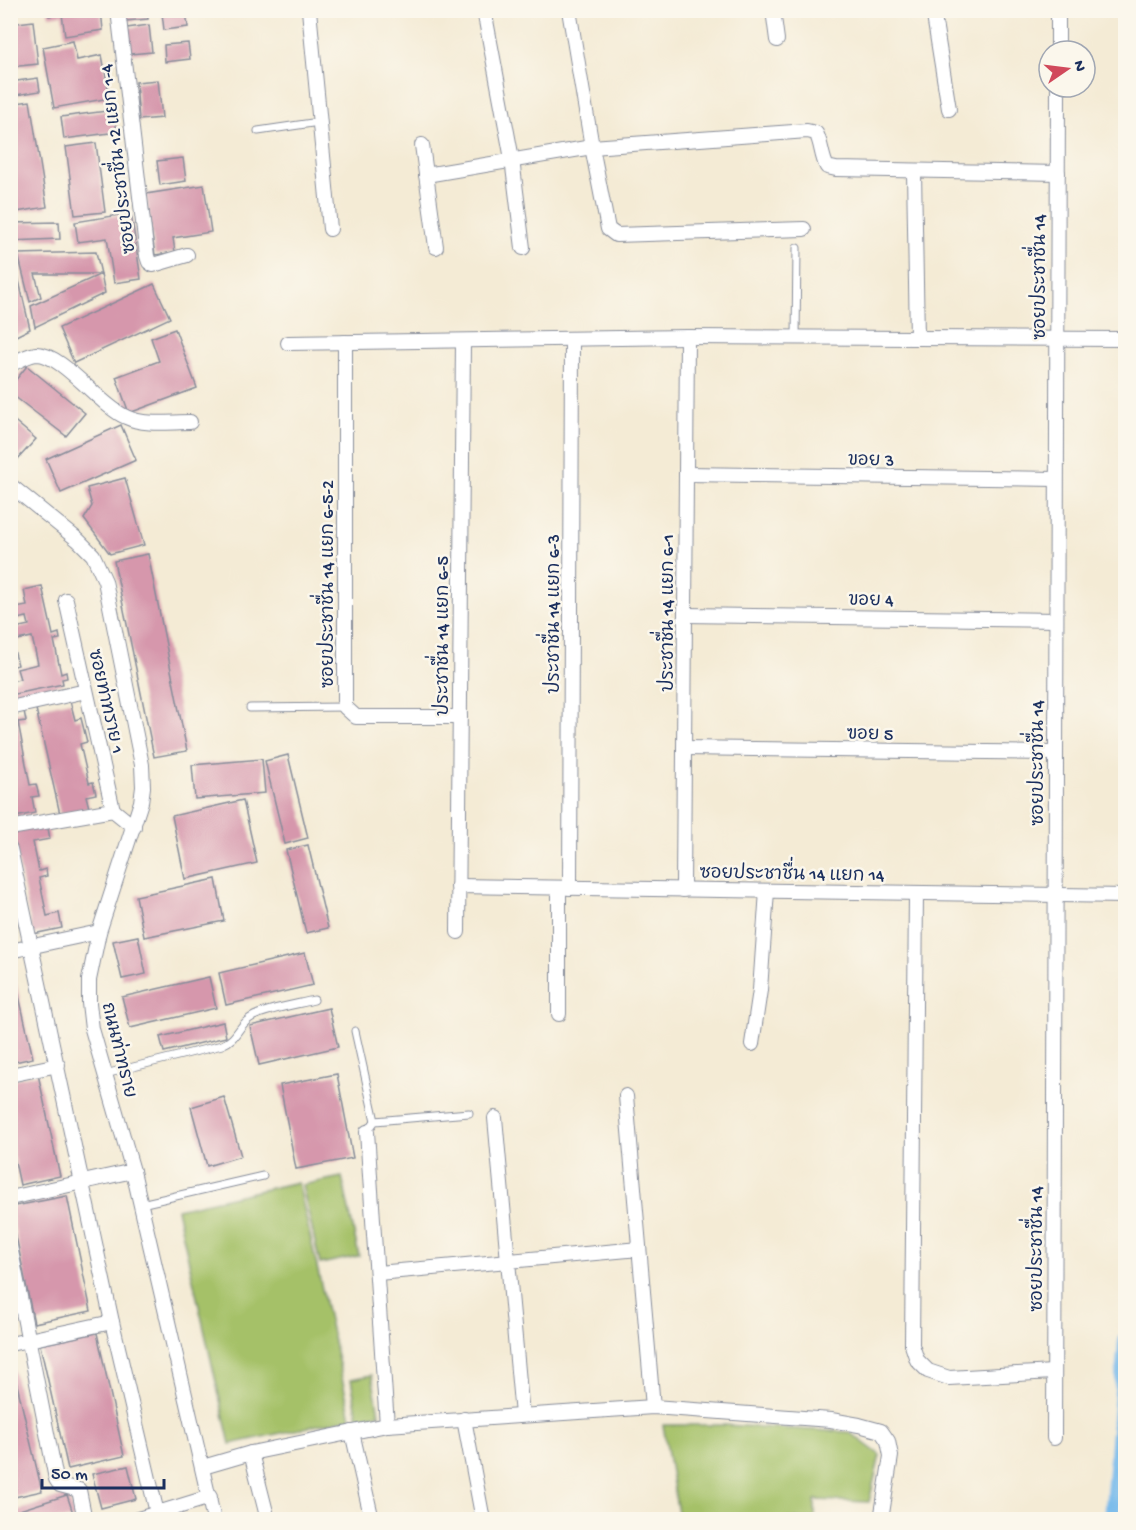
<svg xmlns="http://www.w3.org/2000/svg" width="1136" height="1530" font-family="'Gochi Hand','Playpen Sans Thai',sans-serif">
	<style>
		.green { fill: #a5c167; stroke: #607862; stroke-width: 1.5 }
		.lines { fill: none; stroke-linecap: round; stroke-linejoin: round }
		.canal { stroke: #75b9eb; stroke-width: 16 }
		.building { fill: #d697ac }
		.service-casing { stroke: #888d9a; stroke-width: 9 }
		.minor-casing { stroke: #888d9a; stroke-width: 16 }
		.service { stroke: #fff; stroke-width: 7 }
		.minor { stroke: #fff; stroke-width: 14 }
		.labels { text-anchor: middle; stroke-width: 5; stroke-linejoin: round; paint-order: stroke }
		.street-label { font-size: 18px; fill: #1b2f5e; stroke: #fbf7ec }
	</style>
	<rect width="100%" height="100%" fill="#fbf7ec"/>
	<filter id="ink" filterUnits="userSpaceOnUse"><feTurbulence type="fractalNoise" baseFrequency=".0167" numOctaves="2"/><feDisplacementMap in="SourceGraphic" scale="12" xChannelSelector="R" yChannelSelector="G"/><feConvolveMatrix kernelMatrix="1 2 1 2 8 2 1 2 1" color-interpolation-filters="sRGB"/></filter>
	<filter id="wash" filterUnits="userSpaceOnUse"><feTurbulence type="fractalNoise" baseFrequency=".008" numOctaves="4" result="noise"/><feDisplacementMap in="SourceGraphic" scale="24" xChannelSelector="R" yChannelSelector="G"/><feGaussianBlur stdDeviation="1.35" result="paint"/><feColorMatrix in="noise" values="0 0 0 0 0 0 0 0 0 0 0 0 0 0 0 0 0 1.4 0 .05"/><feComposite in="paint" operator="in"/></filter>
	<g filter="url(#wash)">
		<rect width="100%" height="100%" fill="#f4ebd5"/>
		<g class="green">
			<polygon points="342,1177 359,1256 320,1264 302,1185"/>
			<polygon points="298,1182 351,1418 230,1444 177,1209"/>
			<polygon points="372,1375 379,1414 358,1418 351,1379"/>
			<polygon points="663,1425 724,1425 849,1432 880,1455 869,1502 815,1500 815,1519 679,1519"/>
		</g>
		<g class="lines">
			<polyline class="canal" points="1112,1520 1126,1341"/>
		</g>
		<g id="blocks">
			<g class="building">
				<polygon points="48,10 101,10 103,30 65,36 62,14 49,16"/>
				<polygon points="125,10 147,10 148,19 126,21"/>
				<polygon points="186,11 188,27 164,30 162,13"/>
				<polygon points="33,21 38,64 10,67 10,24"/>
				<polygon points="149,25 152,52 130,54 127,28"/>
				<polygon points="73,41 77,60 102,55 110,98 54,108 43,47"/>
				<polygon points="188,43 190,59 165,62 164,45"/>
				<polygon points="38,78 40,91 10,96 10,82"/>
				<polygon points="158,80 162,118 139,120 136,82"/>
				<polygon points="30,101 47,207 10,213 10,104"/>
				<polygon points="114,110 117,132 64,139 61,117"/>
				<polygon points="96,143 105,212 75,215 66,147"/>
				<polygon points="183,158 186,181 160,185 157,161"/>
				<polygon points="204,185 211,232 173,238 175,252 155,255 146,194"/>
				<polygon points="131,213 141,279 114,283 107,238 78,242 75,222"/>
				<polygon points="59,222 60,239 10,241 10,223"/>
				<polygon points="96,252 101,274 35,274 41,297 30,302 18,254"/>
				<polygon points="10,254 13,254 30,329 10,339"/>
				<polygon points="101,274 105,293 35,327 31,306"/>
				<polygon points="154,284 170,318 74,363 59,328"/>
				<polygon points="175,329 197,388 129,413 116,377 159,361 151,338"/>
				<polygon points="27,366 85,413 66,436 10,393 10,387"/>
				<polygon points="10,417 36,439 16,461 10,457"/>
				<polygon points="121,425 136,460 61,493 46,459"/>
				<polygon points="125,478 144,545 110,554 84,519 92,506 87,488"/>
				<polygon points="148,554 187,751 154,757 114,561"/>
				<polygon points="42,586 53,635 59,633 60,639 54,640 61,674 66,672 67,678 62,679 63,684 10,695 10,681 20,679 17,669 38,664 32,637 17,640 15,628 29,625 27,617 12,620 10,609 27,606 24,590"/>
				<polygon points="13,646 18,665 10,667 10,647"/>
				<polygon points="70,701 75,720 81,718 87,742 80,744 89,783 93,782 96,794 86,796 89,808 60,814 36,709"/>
				<polygon points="24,711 26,721 18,722 30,785 36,784 39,796 32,797 35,813 10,818 10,713"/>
				<polygon points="288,755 308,838 285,844 265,761"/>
				<polygon points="262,759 265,793 195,799 192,765"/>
				<polygon points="243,800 257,863 185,879 172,816"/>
				<polygon points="47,823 50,839 33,842 39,871 46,869 47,876 39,878 47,916 59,913 62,928 33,934 12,831"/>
				<polygon points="308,845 328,928 306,933 286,850"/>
				<polygon points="216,879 224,921 144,937 136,896"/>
				<polygon points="138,936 146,974 122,979 113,941"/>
				<polygon points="305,953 313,985 226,1005 219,973"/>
				<polygon points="10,956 33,1058 10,1063"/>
				<polygon points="209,977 216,1008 130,1028 122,997"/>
				<polygon points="329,1008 338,1047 259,1065 250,1026"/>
				<polygon points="223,1022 226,1037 164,1052 160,1037"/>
				<polygon points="38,1074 60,1176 20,1185 10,1138 10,1080"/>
				<polygon points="337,1074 353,1158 296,1169 280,1085"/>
				<polygon points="224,1097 241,1156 207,1166 191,1107"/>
				<polygon points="67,1196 91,1311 34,1323 10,1207"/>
				<polygon points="97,1333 124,1456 68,1469 40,1345"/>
				<polygon points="10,1355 42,1491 10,1498"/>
				<polygon points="128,1466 136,1499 101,1508 92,1474"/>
				<polygon points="67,1495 75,1519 10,1520 10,1513"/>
			</g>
		</g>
	</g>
	<g filter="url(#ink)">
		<use href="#blocks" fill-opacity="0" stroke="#888d9a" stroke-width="1.5"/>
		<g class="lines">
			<defs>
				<g id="service">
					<polyline points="258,131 319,122"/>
					<polyline points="796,338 797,248"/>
					<polyline points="250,708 345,707"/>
					<polyline points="355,1031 375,1121"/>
					<path d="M 105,1074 L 222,1045 C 238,1038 237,1028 249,1019 C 260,1010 299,1004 314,1000"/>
					<polyline points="367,1132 375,1121 469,1113"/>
					<polyline points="141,1204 263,1176"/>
				</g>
				<g id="minor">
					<polyline points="118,10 147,256 149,262 153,265 187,255"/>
					<polyline points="309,10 330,229"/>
					<polyline points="484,10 512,159 523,248"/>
					<polyline points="569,10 592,147 608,229 616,235 804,229"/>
					<polyline points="773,10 777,40"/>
					<polyline points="933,10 949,109"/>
					<polyline points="1058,51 1058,10"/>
					<polyline points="422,145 436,247"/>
					<polyline points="914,172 917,338"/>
					<path d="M 426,175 L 592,147 L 807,131 L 816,133 C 822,144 821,156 827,167 L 836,169 L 1058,173"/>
					<polyline points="345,342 345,707 356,717 460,717"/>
					<polyline points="288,343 687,337 1126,339"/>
					<path d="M 10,365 C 18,361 27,355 36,354 C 62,353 100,406 126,417 C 145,426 169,422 190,422"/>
					<polyline points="686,474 1056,479"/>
					<polyline points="10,485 78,540 93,555 105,581 142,765 143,787 141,802 99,932 89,980 89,1003 92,1029 133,1171 214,1520"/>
					<polyline points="66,600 113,810"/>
					<polyline points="685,615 1056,620"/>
					<polyline points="10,708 86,691"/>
					<polyline points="684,748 1055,753"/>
					<polyline points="10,828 113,810 134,827"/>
					<polyline points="10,849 112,1322 157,1513"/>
					<polyline points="458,886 1126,896"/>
					<polyline points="570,888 572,339"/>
					<polyline points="683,890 687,337"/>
					<polyline points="916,893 912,1345 917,1360 928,1371 949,1378 1053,1372"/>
					<polyline points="458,932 463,341"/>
					<polyline points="10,951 99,932"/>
					<polyline points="559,1014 559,888"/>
					<polyline points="752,1044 760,990 767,891"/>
					<polyline points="10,1075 58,1065"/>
					<polyline points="626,1096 653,1407"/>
					<polyline points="495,1118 522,1415"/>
					<polyline points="367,1132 387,1425"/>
					<polyline points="10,1198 133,1171"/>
					<polyline points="10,1246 56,1479 60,1485 79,1490 85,1520"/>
					<polyline points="378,1273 639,1249"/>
					<polyline points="10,1344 112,1322"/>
					<polyline points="464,1419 483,1520"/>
					<polyline points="352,1432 372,1520"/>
					<polyline points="1054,1438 1058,87"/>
					<polyline points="251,1453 268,1520"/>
					<polyline points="203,1467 251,1453 387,1425 653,1407 831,1420 859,1425 881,1431 888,1441 891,1456 881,1520"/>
					<polyline points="135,1520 210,1497"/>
				</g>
			</defs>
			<use href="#service" class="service-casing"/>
			<use href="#minor" class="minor-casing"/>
			<use href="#service" class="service"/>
			<use href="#minor" class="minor"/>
		</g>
	</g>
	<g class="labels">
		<g class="street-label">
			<text transform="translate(117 159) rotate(-97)" y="6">ซอยประชาชื่น 12 แยก 1-4</text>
			<text transform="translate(1039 277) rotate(-90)" y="6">ซอยประชาชื่น 14</text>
			<text transform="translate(871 459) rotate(1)" y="6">ขอย 3</text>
			<text transform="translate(327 584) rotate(-90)" y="6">ซอยประชาชื่น 14 แยก 6-5-2</text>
			<text transform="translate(871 599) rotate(1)" y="6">ขอย 4</text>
			<text transform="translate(667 613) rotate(-90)" y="6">ประชาชื่น 14 แยก 6-1</text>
			<text transform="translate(553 614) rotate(-90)" y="6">ประชาชื่น 14 แยก 6-3</text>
			<text transform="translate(442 636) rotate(-90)" y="6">ประชาชื่น 14 แยก 6-5</text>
			<text transform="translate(107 701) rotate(77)" y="6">ซอยท่าทราย 1</text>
			<text transform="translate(870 733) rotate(1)" y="6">ฃอย 5</text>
			<text transform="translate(1037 763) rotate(-90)" y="6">ซอยประชาชื่น 14</text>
			<text transform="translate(792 873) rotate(1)" y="6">ซอยประชาชื่น 14 แยก 14</text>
			<text transform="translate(120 1050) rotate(76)" y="6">ถนนท่าทราย</text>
			<text transform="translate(1036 1249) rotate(-90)" y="6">ซอยประชาชื่น 14</text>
		</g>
	</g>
	<rect width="1136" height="1530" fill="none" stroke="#fbf7ec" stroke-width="36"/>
	<g transform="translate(1067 69) rotate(76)"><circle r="28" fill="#fbf7ec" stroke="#a1a7b3" stroke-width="1.5"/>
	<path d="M0-4.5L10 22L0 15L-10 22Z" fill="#d1495b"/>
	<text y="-9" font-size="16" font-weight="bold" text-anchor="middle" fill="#1b2f5e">N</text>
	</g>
	<path d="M42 1479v9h122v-9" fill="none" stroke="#1b2f5e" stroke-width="3"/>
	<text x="51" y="1479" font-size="18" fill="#1b2f5e" stroke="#fbf7ec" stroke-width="4.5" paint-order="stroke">50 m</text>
</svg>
